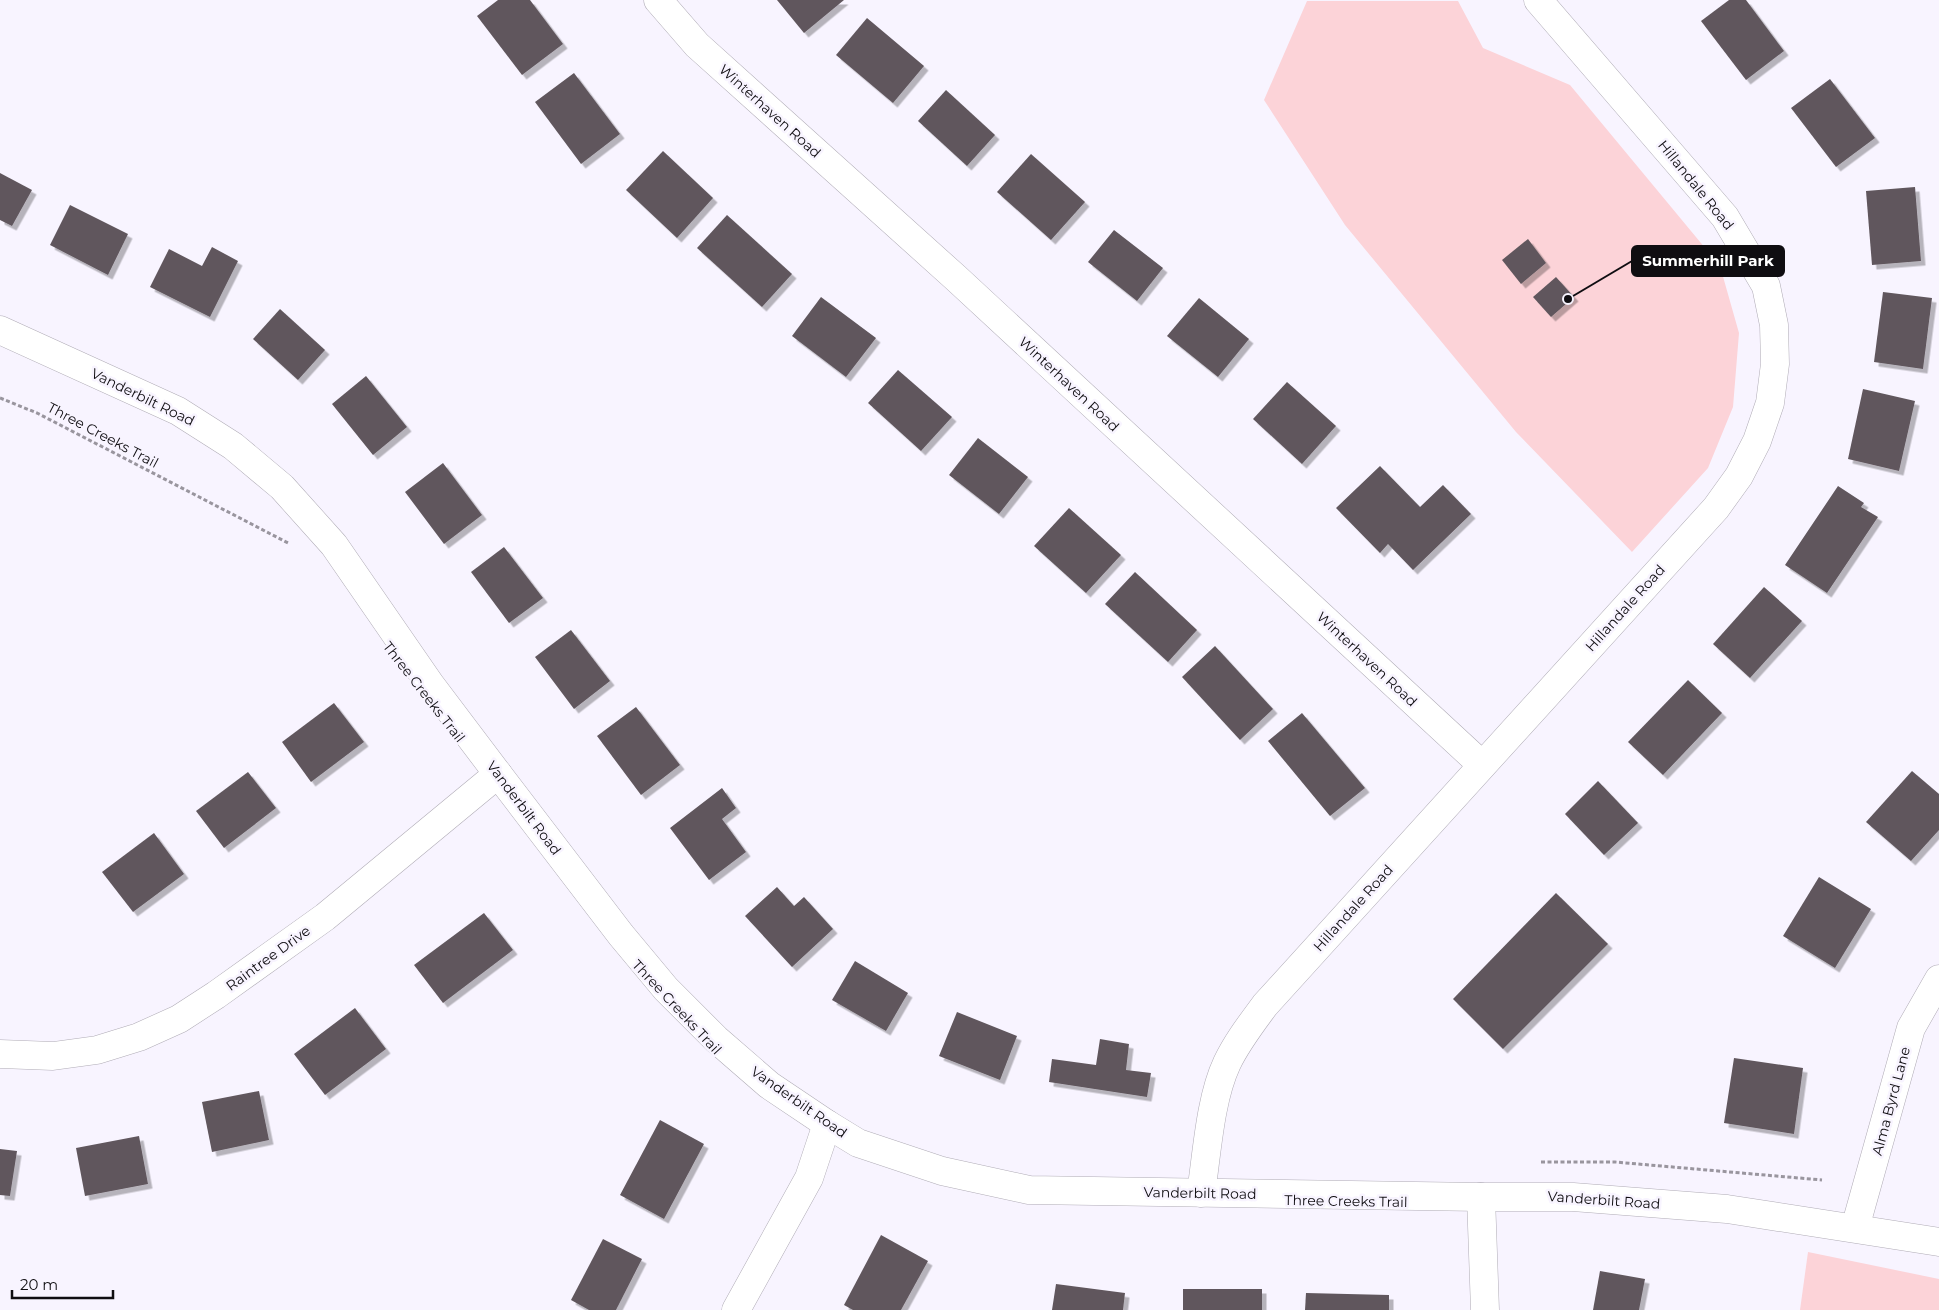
<svg xmlns="http://www.w3.org/2000/svg" width="1939" height="1310" font-family="Montserrat,sans-serif">
	<style>
		.green { fill: #fcd3d8 }
		.building { fill: #60575d; filter: url(#shadow) }
		.lines { fill: none; stroke-linecap: round; stroke-linejoin: round }
		.minor-casing { stroke: #b0acb6; stroke-width: 29 }
		.tertiary-casing { stroke: #b0acb6; stroke-width: 29 }
		.path { stroke: #99959e; stroke-width: 3; stroke-dasharray: 4 2.5; stroke-linecap: butt }
		.minor { stroke: #fff; stroke-width: 28 }
		.tertiary { stroke: #fff; stroke-width: 28 }
		.labels { text-anchor: middle; stroke-width: 5; stroke-linejoin: round; paint-order: stroke }
		.street-label { font-size: 14px; fill: #0f0d11; stroke: #f8f4ff }
		.leader { fill: none; stroke: #0f0d11; stroke-width: 2 }
		.callout-dot { fill: #0f0d11; stroke: #f8f4ff; stroke-width: 2 }
		.callout { fill: #0f0d11; stroke: #0f0d11; stroke-width: 2 }
		.callout-label { font-size: 15px; text-anchor: middle; font-weight: bold; fill: #fff }
	</style>
	<defs>
		<filter id="shadow"><feDropShadow dx="4.5" dy="4.5" stdDeviation="0" flood-color="#0004"/></filter>
	</defs>
	<rect width="100%" height="100%" fill="#f8f4ff"/>
	<g class="green">
		<polygon points="1307,1 1458,1 1483,48 1570,85 1720,266 1739,333 1733,407 1708,468 1632,552 1516,432 1345,225 1264,100"/>
		<polygon points="1808,1252 1939,1279 1939,1310 1800,1310"/>
	</g>
	<g class="building">
		<polygon points="498,0 530,0 563,44 522,75 477,16"/>
		<polygon points="777,0 844,0 804,33"/>
		<polygon points="1729,0 1746,0 1784,51 1746,80 1701,21"/>
		<polygon points="867,18 924,66 893,103 836,55"/>
		<polygon points="574,73 620,134 581,164 535,102"/>
		<polygon points="1830,79 1875,138 1836,167 1791,108"/>
		<polygon points="946,90 995,135 967,166 918,121"/>
		<polygon points="663,151 713,198 677,238 626,190"/>
		<polygon points="1031,154 1085,202 1051,240 997,192"/>
		<polygon points="0,173 32,190 12,226 0,220"/>
		<polygon points="1915,187 1921,261 1872,265 1866,191"/>
		<polygon points="70,205 128,234 108,275 50,245"/>
		<polygon points="727,215 792,274 762,307 697,248"/>
		<polygon points="1114,230 1163,268 1137,301 1088,262"/>
		<polygon points="1528,239 1546,263 1521,284 1502,260"/>
		<polygon points="212,247 238,261 210,317 150,287 169,249 202,266"/>
		<polygon points="1556,277 1574,297 1551,317 1533,297"/>
		<polygon points="1883,292 1932,298 1923,369 1874,362"/>
		<polygon points="821,297 876,338 846,377 792,336"/>
		<polygon points="1199,298 1249,339 1218,377 1167,336"/>
		<polygon points="280,309 325,350 298,380 253,339"/>
		<polygon points="898,370 952,417 921,451 868,403"/>
		<polygon points="366,376 407,427 373,455 332,404"/>
		<polygon points="1287,382 1336,426 1302,464 1253,419"/>
		<polygon points="1863,389 1915,401 1899,471 1848,459"/>
		<polygon points="978,438 1028,477 999,514 949,475"/>
		<polygon points="443,463 482,515 444,544 405,492"/>
		<polygon points="1380,466 1420,507 1443,485 1471,514 1413,570 1388,544 1380,553 1336,508"/>
		<polygon points="1838,486 1864,503 1861,507 1878,517 1827,593 1785,565"/>
		<polygon points="1069,508 1121,555 1086,593 1034,546"/>
		<polygon points="504,547 543,598 509,623 471,572"/>
		<polygon points="1135,572 1197,630 1168,662 1105,604"/>
		<polygon points="1764,587 1802,621 1750,678 1713,644"/>
		<polygon points="571,630 610,681 574,709 535,657"/>
		<polygon points="1215,646 1273,709 1240,740 1182,677"/>
		<polygon points="1688,680 1722,713 1663,775 1628,742"/>
		<polygon points="334,703 364,742 311,782 282,742"/>
		<polygon points="636,707 680,765 641,795 597,736"/>
		<polygon points="1302,713 1365,788 1330,816 1268,741"/>
		<polygon points="1912,771 1939,794 1939,830 1911,861 1866,822"/>
		<polygon points="248,772 276,808 224,848 196,811"/>
		<polygon points="1598,781 1638,823 1604,855 1565,814"/>
		<polygon points="722,788 736,808 722,819 746,852 709,880 670,828"/>
		<polygon points="154,833 184,874 133,912 102,872"/>
		<polygon points="1819,877 1871,909 1835,968 1783,936"/>
		<polygon points="777,887 794,906 804,897 833,929 792,967 745,916"/>
		<polygon points="1556,893 1608,944 1503,1049 1453,999"/>
		<polygon points="484,913 513,950 443,1003 414,965"/>
		<polygon points="855,961 908,993 886,1031 832,1000"/>
		<polygon points="355,1008 386,1049 325,1095 294,1054"/>
		<polygon points="957,1012 1017,1036 1000,1080 939,1056"/>
		<polygon points="1100,1039 1129,1044 1126,1070 1151,1073 1147,1097 1049,1082 1052,1059 1096,1065"/>
		<polygon points="1734,1058 1803,1068 1794,1134 1724,1123"/>
		<polygon points="259,1091 269,1140 212,1152 202,1102"/>
		<polygon points="660,1120 704,1144 664,1219 620,1195"/>
		<polygon points="139,1136 148,1184 85,1196 76,1148"/>
		<polygon points="0,1149 17,1151 10,1196 0,1195"/>
		<polygon points="881,1235 928,1261 901,1310 853,1310 844,1305"/>
		<polygon points="603,1239 642,1259 616,1310 589,1310 571,1300"/>
		<polygon points="1600,1271 1645,1279 1639,1310 1593,1310"/>
		<polygon points="1056,1284 1125,1293 1123,1310 1052,1310"/>
		<rect x="1183" y="1289" width="79" height="21"/>
		<polygon points="1306,1293 1389,1295 1389,1310 1305,1310"/>
	</g>
	<g class="lines">
		<defs>
			<g id="minor">
				<polyline points="658,0 697,45 956,278 1482,765"/>
				<polyline points="0,1054 53,1056 97,1050 139,1037 179,1019 216,995 325,917 498,774"/>
				<path d="M 1201,1193 C 1207,1153 1210,1099 1227,1063 C 1237,1042 1251,1024 1265,1005 L 1716,508 L 1739,476 L 1757,441 L 1770,403 L 1775,364 L 1774,325 L 1766,286 L 1725,217 L 1538,0"/>
				<polyline points="1481,1197 1485,1310"/>
				<polyline points="1855,1228 1911,1028 1939,979"/>
				<polyline points="736,1310 809,1178 827,1124"/>
			</g>
			<polyline id="tertiary" points="0,330 178,411 233,446 282,487 334,545 430,684 498,774 621,935 666,989 716,1039 769,1085 827,1124 858,1143 942,1171 1029,1190 1481,1197 1573,1197 1727,1209 1939,1242"/>
		</defs>
		<use href="#minor" class="minor-casing"/>
		<use href="#tertiary" class="tertiary-casing"/>
		<g class="path">
			<polyline points="0,398 37,413 290,544"/>
			<polyline points="1541,1162 1615,1162 1822,1180"/>
		</g>
		<use href="#minor" class="minor"/>
		<use href="#tertiary" class="tertiary"/>
	</g>
	<g class="labels">
		<g class="street-label">
			<text transform="translate(770 111) rotate(42)" y="5">Winterhaven Road</text>
			<text transform="translate(1696 185) rotate(51)" y="5">Hillandale Road</text>
			<text transform="translate(1069 384) rotate(43)" y="5">Winterhaven Road</text>
			<text transform="translate(143 397) rotate(26)" y="5">Vanderbilt Road</text>
			<text transform="translate(103 435) rotate(28)" y="5">Three Creeks Trail</text>
			<text transform="translate(1625 608) rotate(-48)" y="5">Hillandale Road</text>
			<text transform="translate(1367 659) rotate(43)" y="5">Winterhaven Road</text>
			<text transform="translate(424 692) rotate(52)" y="5">Three Creeks Trail</text>
			<text transform="translate(524 808) rotate(53)" y="5">Vanderbilt Road</text>
			<text transform="translate(1353 908) rotate(-48)" y="5">Hillandale Road</text>
			<text transform="translate(268 958) rotate(-36)" y="5">Raintree Drive</text>
			<text transform="translate(677 1007) rotate(47)" y="5">Three Creeks Trail</text>
			<text transform="translate(1891 1101) rotate(-75)" y="5">Alma Byrd Lane</text>
			<text transform="translate(799 1102) rotate(35)" y="5">Vanderbilt Road</text>
			<text transform="translate(1200 1193) rotate(1)" y="5">Vanderbilt Road</text>
			<text transform="translate(1604 1200) rotate(4)" y="5">Vanderbilt Road</text>
			<text transform="translate(1346 1201) rotate(1)" y="5">Three Creeks Trail</text>
		</g>
	</g>
	<path class="leader" d="M1568 299L1632 261"/>
	<circle class="callout-dot" cx="1568" cy="299" r="5"/>
	<rect class="callout" x="1632" y="246" width="152" height="30" rx="5"/>
	<g class="callout-label">
		<text x="1708" y="266">Summerhill Park</text>
	</g>
	<path d="M12 1290v8h101v-8" fill="none" stroke="#0f0d11" stroke-width="2.5"/>
	<text x="20" y="1290" font-size="15" fill="#0f0d11" stroke="#f8f4ff" stroke-width="4" paint-order="stroke">20 m</text>
</svg>
